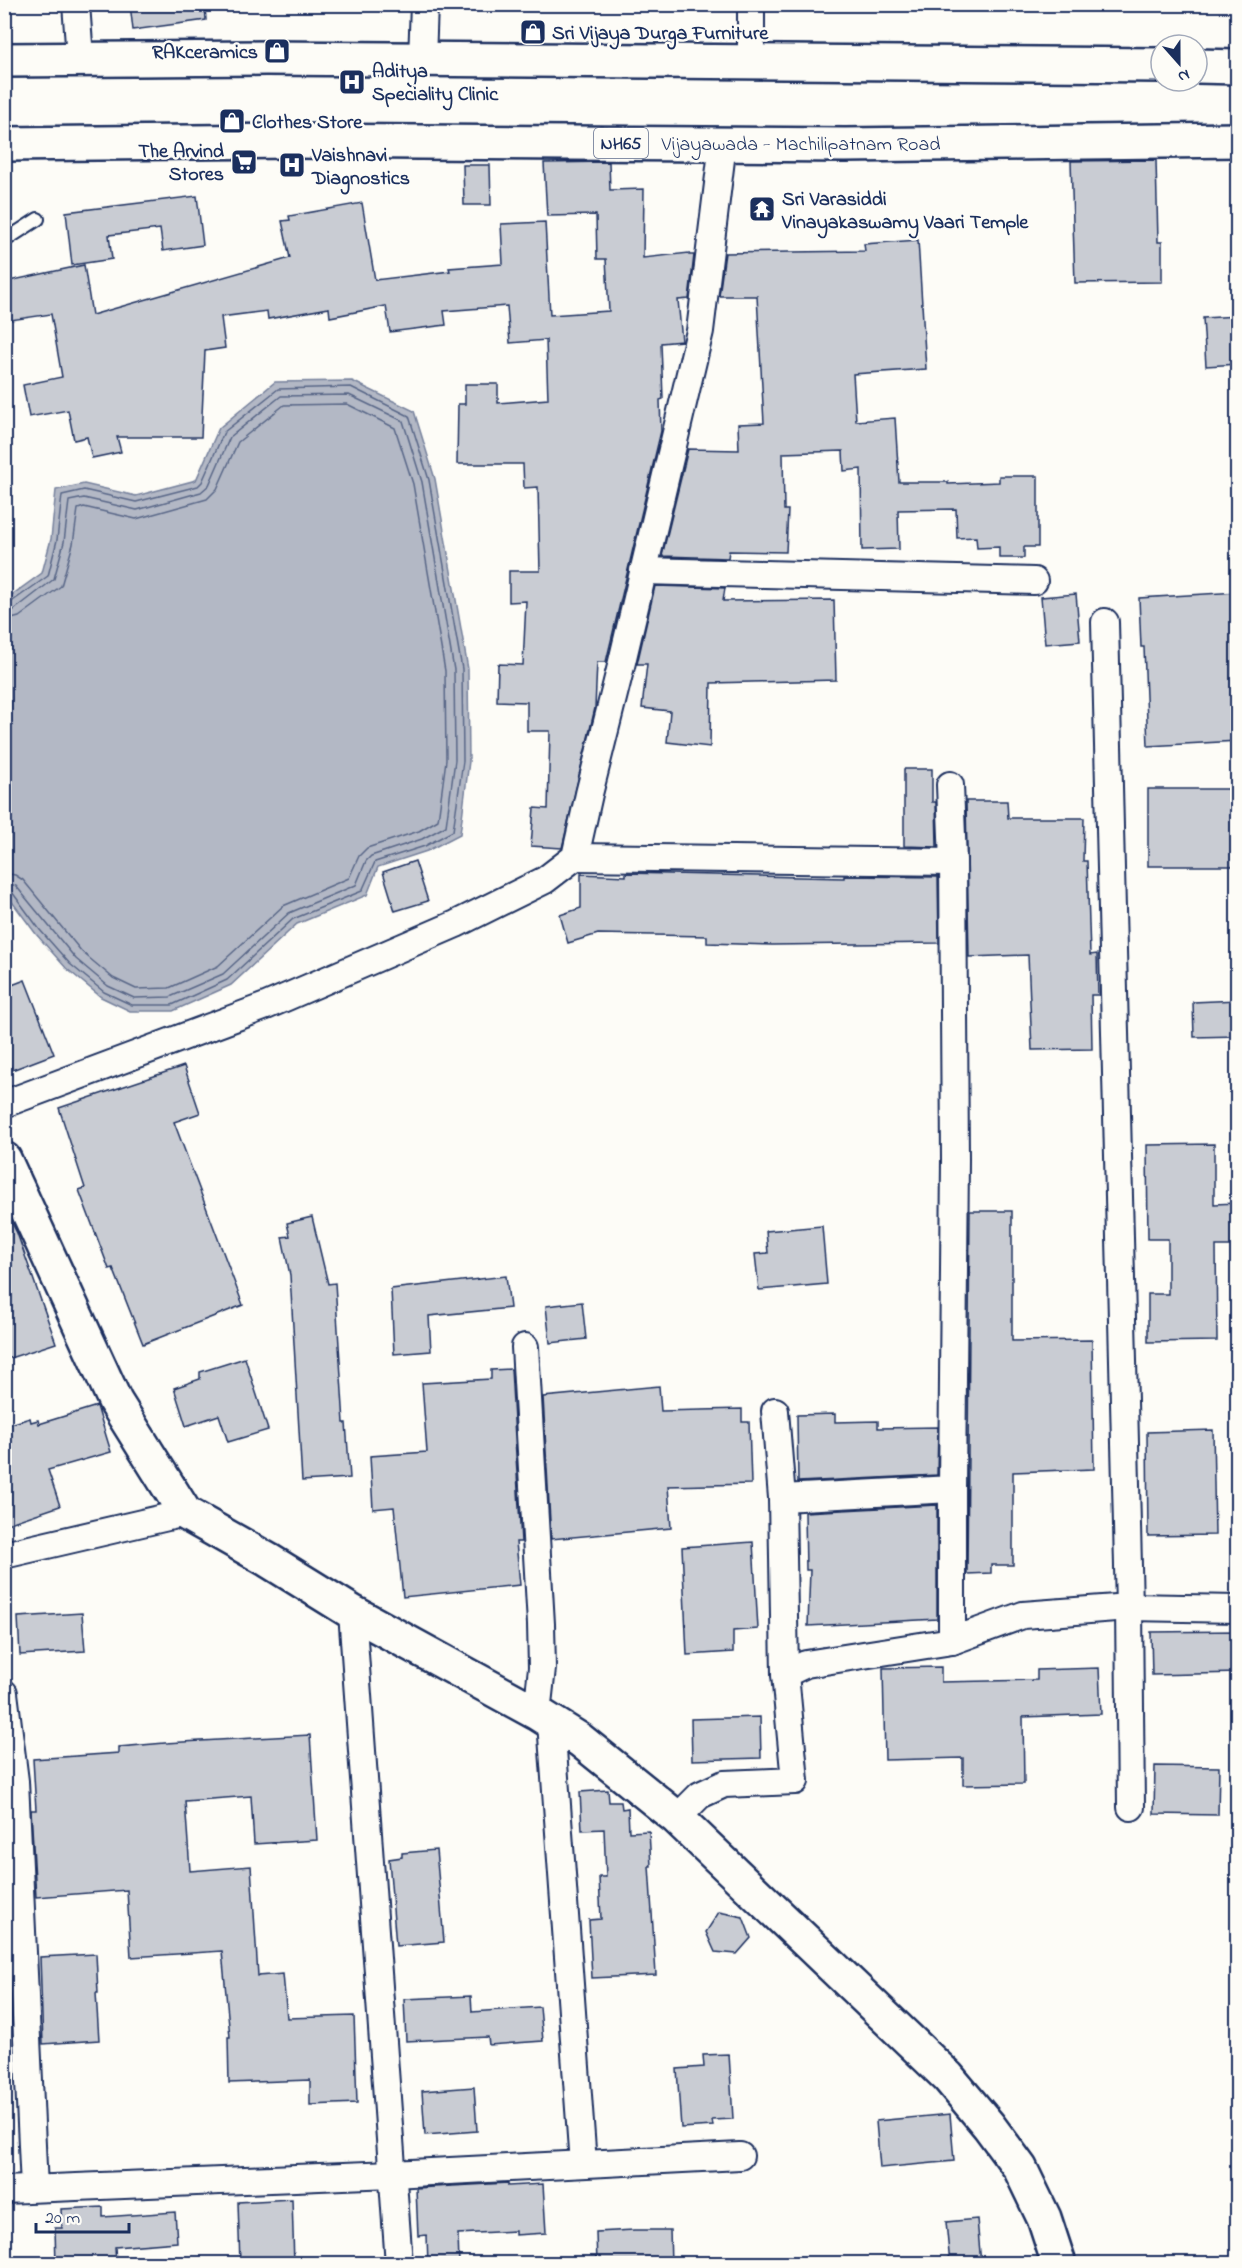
<svg xmlns="http://www.w3.org/2000/svg" width="1242" height="2268" font-family="'Indie Flower',sans-serif">
	<style>
		.water { fill: #b3b8c5; stroke: #76819c; stroke-width: 1.5 }
		.lines { fill: none; stroke-linecap: round; stroke-linejoin: round }
		.shore { stroke: #586687; stroke-width: 1.5 }
		.building { fill: #c9ccd3; stroke: #1b2f5e; stroke-width: 1.5 }
		.lane-casing { stroke: #1b2f5e; stroke-width: 16 }
		.street-casing { stroke: #1b2f5e; stroke-width: 30 }
		.secondary-casing { stroke: #1b2f5e; stroke-width: 38 }
		.highway-casing { stroke: #1b2f5e; stroke-width: 38 }
		.lane { stroke: #fdfcf7; stroke-width: 12 }
		.street { stroke: #fdfcf7; stroke-width: 26 }
		.secondary { stroke: #fdfcf7; stroke-width: 33 }
		.highway { stroke: #fdfcf7; stroke-width: 33 }
		.labels { text-anchor: middle; stroke-width: 5; stroke-linejoin: round; paint-order: stroke }
		.shield { fill: #fdfcf7; stroke: #5f6c8c; stroke-width: 1.5 }
		.shield-label { font-size: 18px; font-weight: bold; fill: #1b2f5e }
		.poi-label { font-size: 20px; font-weight: bold; fill: #1b2f5e; stroke: #fdfcf7; text-anchor: start }
		.street-label { font-size: 20px; fill: #1b2f5e; stroke: #fdfcf7 }
	</style>
	<rect width="100%" height="100%" fill="#fdfcf7"/>
	<filter id="ink" filterUnits="userSpaceOnUse"><feTurbulence type="fractalNoise" baseFrequency=".0167" numOctaves="2"/><feDisplacementMap in="SourceGraphic" scale="12" xChannelSelector="R" yChannelSelector="G"/><feConvolveMatrix kernelMatrix="1 2 1 2 8 2 1 2 1" color-interpolation-filters="sRGB"/></filter>
	<g filter="url(#ink)">
		<polygon class="water" points="352,381 414,411 435,479 468,669 469,761 460,834 427,851 378,867 367,895 297,924 231,985 173,1011 130,1011 101,997 66,968 36,934 7,895 7,852 4,838 5,600 42,573 51,539 56,490 84,484 136,496 196,480 219,428 275,382"/>
		<g class="lines">
			<g class="shore">
				<polyline points="4,604 10,603 48,576 57,540 62,495 84,490 136,502 198,486 202,482 224,432 278,389 351,387 409,416 429,480 462,669 463,761 453,831 425,846 375,862 362,891 293,919 227,980 172,1005 132,1005 104,992 70,964 40,930 12,892 4,890"/>
				<polyline points="4,612 14,610 54,579 64,542 69,501 84,498 137,510 201,492 209,485 230,437 281,396 349,395 403,421 422,482 454,670 455,760 446,826 422,839 371,856 366,861 356,885 289,913 223,974 170,997 134,998 108,986 76,959 16,886 4,882"/>
				<polyline points="4,621 19,617 61,586 73,544 78,509 84,507 136,519 207,499 217,489 238,442 284,405 347,404 395,428 413,484 445,671 446,760 438,820 419,831 367,848 359,856 349,878 283,906 218,966 169,988 136,989 113,978 82,952 23,880 15,875 4,873"/>
			</g>
		</g>
		<g class="building">
			<polygon points="130,4 205,4 206,20 133,30"/>
			<polygon points="1156,160 1158,242 1162,242 1162,282 1075,283 1071,161"/>
			<polygon points="609,162 610,190 644,189 643,258 689,253 689,255 694,255 689,299 678,300 682,341 661,343 663,399 660,400 661,431 606,662 597,662 595,708 562,848 531,846 534,808 548,809 550,731 527,731 527,702 497,701 498,664 523,665 526,601 509,602 509,571 540,571 538,487 524,488 523,464 457,464 458,404 465,404 465,384 498,384 498,403 548,399 546,340 510,343 507,306 444,311 446,325 390,332 386,306 330,317 329,308 268,319 267,311 221,317 225,348 205,351 201,437 117,437 121,452 92,458 87,437 74,440 68,410 29,417 23,385 62,377 51,314 4,321 4,282 84,265 92,315 290,258 282,221 290,220 289,216 362,203 375,280 450,271 449,268 503,264 501,224 545,222 550,315 609,311 606,259 597,259 596,215 547,216 544,163"/>
			<polygon points="463,165 490,165 491,205 464,205"/>
			<polygon points="197,196 203,245 163,251 160,229 109,235 112,259 72,265 66,212"/>
			<polygon points="918,240 926,369 853,374 856,421 895,418 899,482 948,482 948,484 999,482 999,476 1038,476 1038,547 1024,547 1024,558 999,558 999,547 977,548 976,537 957,538 956,509 898,510 899,549 862,550 861,469 844,471 843,451 783,453 784,510 788,510 786,552 729,551 728,558 662,556 688,449 739,450 738,424 764,423 757,296 719,296 725,253 865,251 864,244"/>
			<polygon points="1238,316 1238,364 1206,366 1203,318"/>
			<polygon points="655,586 725,588 723,601 834,600 836,680 711,683 710,747 667,742 670,711 642,708 647,664 637,664"/>
			<polygon points="1238,592 1238,741 1148,746 1144,647 1141,647 1139,598"/>
			<polygon points="1076,594 1080,641 1045,644 1041,597"/>
			<polygon points="904,769 932,769 932,802 936,802 937,847 904,846"/>
			<rect x="1148" y="789" width="90" height="77"/>
			<polygon points="966,801 1007,801 1008,818 1084,818 1083,861 1087,861 1090,955 1097,954 1098,995 1091,995 1092,1049 1032,1050 1028,955 969,957"/>
			<polygon points="415,861 428,901 395,911 383,872"/>
			<polygon points="626,873 844,878 844,876 938,877 939,943 772,945 707,943 707,936 598,934 568,943 560,915 581,908 581,874 626,876"/>
			<polygon points="25,980 54,1054 12,1070 4,1050 4,988"/>
			<polygon points="1238,1000 1238,1036 1194,1037 1193,1002"/>
			<polygon points="184,1066 200,1113 174,1122 243,1305 143,1344 113,1268 109,1269 79,1190 85,1188 59,1108"/>
			<polygon points="1214,1144 1214,1204 1238,1203 1238,1246 1216,1246 1217,1341 1148,1342 1148,1294 1168,1294 1168,1239 1148,1239 1147,1145"/>
			<polygon points="4,1208 17,1233 56,1343 4,1360"/>
			<polygon points="970,1211 1012,1211 1012,1341 1092,1340 1094,1469 1013,1472 1013,1565 991,1565 991,1573 967,1574"/>
			<polygon points="312,1217 328,1284 335,1283 344,1423 346,1423 350,1478 302,1481 290,1275 282,1237 290,1236 287,1223"/>
			<polygon points="822,1226 827,1284 759,1290 755,1254 768,1253 766,1231"/>
			<polygon points="506,1276 510,1308 429,1316 431,1351 394,1354 391,1289"/>
			<polygon points="582,1302 586,1339 550,1343 546,1306"/>
			<polygon points="245,1358 268,1430 228,1442 219,1415 186,1426 174,1388 200,1379 200,1372"/>
			<polygon points="511,1369 521,1542 516,1542 520,1585 403,1597 394,1507 373,1509 370,1456 427,1452 422,1383 491,1379 491,1370"/>
			<polygon points="659,1386 661,1411 742,1409 742,1422 749,1422 751,1484 668,1486 671,1528 551,1539 543,1397"/>
			<polygon points="97,1406 111,1452 48,1470 60,1506 4,1525 4,1426 30,1418 31,1422 38,1420 39,1424"/>
			<polygon points="835,1414 835,1422 878,1421 878,1428 938,1427 937,1475 798,1482 797,1415"/>
			<polygon points="1213,1430 1215,1535 1148,1536 1147,1432"/>
			<polygon points="937,1505 937,1619 808,1626 810,1570 806,1570 805,1512"/>
			<polygon points="753,1542 758,1629 733,1631 733,1652 687,1655 682,1547"/>
			<polygon points="82,1613 85,1651 20,1655 18,1617"/>
			<polygon points="1238,1631 1238,1673 1152,1675 1151,1632"/>
			<polygon points="941,1667 941,1682 1037,1680 1037,1670 1099,1668 1101,1714 1023,1717 1024,1784 963,1785 963,1758 885,1760 883,1668"/>
			<polygon points="760,1717 761,1758 692,1760 691,1719"/>
			<polygon points="310,1735 317,1840 254,1844 251,1796 185,1801 190,1871 251,1866 258,1976 283,1974 287,2018 354,2016 357,2103 310,2105 310,2080 229,2083 228,2037 230,2037 222,1951 131,1957 127,1890 36,1897 31,1810 36,1810 33,1759 119,1753 119,1747 165,1743"/>
			<polygon points="1155,1766 1219,1767 1218,1815 1154,1814"/>
			<polygon points="608,1790 609,1802 621,1802 622,1809 628,1808 629,1832 649,1831 651,1866 649,1866 656,1975 592,1978 589,1920 601,1919 599,1877 606,1877 604,1829 582,1830 580,1792"/>
			<polygon points="436,1850 444,1942 396,1946 389,1859 402,1857 402,1853"/>
			<polygon points="719,1912 743,1917 751,1938 737,1954 715,1952 706,1932"/>
			<polygon points="96,1954 98,1993 96,1993 99,2040 43,2044 40,1957"/>
			<polygon points="471,1996 472,2012 540,2007 543,2041 489,2045 488,2037 406,2041 404,1999"/>
			<polygon points="729,2054 733,2119 712,2120 713,2126 681,2128 677,2069 704,2067 703,2055"/>
			<polygon points="474,2087 477,2131 425,2135 422,2091"/>
			<polygon points="950,2114 954,2161 880,2168 876,2121"/>
			<polygon points="508,2183 508,2186 543,2184 546,2233 515,2235 515,2231 458,2234 459,2264 428,2264 427,2235 418,2236 416,2188"/>
			<polygon points="292,2199 294,2264 240,2264 238,2202"/>
			<polygon points="103,2207 103,2217 175,2212 177,2242 115,2247 116,2264 56,2264 55,2228 62,2228 61,2209"/>
			<polygon points="977,2219 981,2264 950,2264 946,2222"/>
			<polygon points="634,2230 670,2230 671,2264 597,2264 596,2232"/>
		</g>
		<g class="lines">
			<defs>
				<polyline id="lane" points="4,241 38,219"/>
				<g id="street">
					<polyline points="76,4 80,58"/>
					<polyline points="751,4 751,63"/>
					<polyline points="422,60 424,4"/>
					<polyline points="643,571 1034,581"/>
					<polyline points="1105,622 1129,1607 1131,1807"/>
					<polyline points="575,857 953,862 950,785"/>
					<polyline points="4,1104 266,1006 456,924 545,880 575,857 589,794 621,666 700,331 723,143"/>
					<polyline points="525,1347 541,1624 542,1668 537,1713"/>
					<polyline points="775,1411 782,1498 785,1674"/>
					<polyline points="952,1489 952,1641"/>
					<polyline points="782,1498 952,1489 955,1159 953,862"/>
					<polyline points="4,1555 185,1513"/>
					<polyline points="352,1612 399,2264"/>
					<polyline points="4,1693 15,1781 34,2188"/>
					<polyline points="551,1722 583,2164"/>
					<polyline points="677,1818 700,1795 724,1784 795,1781 785,1674 806,1664 952,1641 1023,1615 1129,1607 1238,1609"/>
					<polyline points="4,2190 392,2174 740,2156"/>
				</g>
				<polyline id="secondary" points="4,1159 115,1401 185,1513 268,1560 352,1612 537,1713 580,1740 677,1818 948,2077 989,2126 1020,2168 1044,2218 1059,2264"/>
				<g id="highway">
					<polyline points="4,60 266,58 1161,65"/>
					<polyline points="1197,66 1238,67"/>
					<polyline points="4,144 290,141 845,145 1238,140"/>
				</g>
			</defs>
			<use href="#lane" class="lane-casing"/>
			<use href="#street" class="street-casing"/>
			<use href="#secondary" class="secondary-casing"/>
			<use href="#highway" class="highway-casing"/>
			<use href="#lane" class="lane"/>
			<use href="#street" class="street"/>
			<use href="#secondary" class="secondary"/>
			<use href="#highway" class="highway"/>
		</g>
	</g>
	<defs>
		<symbol id="shop-square" viewBox="-11 -11 22 22"><rect x="-9" y="-9" width="18" height="18" rx="4" fill="#1b2f5e" stroke="#fdfcf7"/><path d="M-5-2.5h2.3a2.7 3.5 0 0 1 5.4 0H5L5.5 6h-11ZM-1.5-2.5h3a1.5 2.3 0 0 0-3 0Z" fill="#fff"/></symbol>
		<symbol id="hospital-square" viewBox="-11 -11 22 22"><rect x="-9" y="-9" width="18" height="18" rx="4" fill="#1b2f5e" stroke="#fdfcf7"/><path d="M-5-5h3v3.5h4V-5h3V5h-3V1.5h-4V5h-3Z" fill="#fff"/></symbol>
		<symbol id="supermarket-square" viewBox="-11 -11 22 22"><rect x="-9" y="-9" width="18" height="18" rx="4" fill="#1b2f5e" stroke="#fdfcf7"/><path d="M-6-5.5h2.5l.6 2H6L4.5 2H-2.5L-4.4-4H-6ZM-1.5 3.2a1.3 1.3 0 1 0 .1 0ZM3 3.2a1.3 1.3 0 1 0 .1 0Z" fill="#fff"/></symbol>
		<symbol id="temple-square" viewBox="-11 -11 22 22"><rect x="-9" y="-9" width="18" height="18" rx="4" fill="#1b2f5e" stroke="#fdfcf7"/><path d="M0-6L5-2H3V0L6.5 2.5H4V6H1.5V3h-3V6H-4V2.5H-6.5L-3 0V-2H-5Z" fill="#fff"/></symbol>
	</defs>
	<g fill-rule="evenodd">
		<use href="#shop-square" x="518" y="17" width="30" height="30"/>
		<use href="#shop-square" x="262" y="36" width="30" height="30"/>
		<use href="#hospital-square" x="337" y="67" width="30" height="30"/>
		<use href="#shop-square" x="217" y="106" width="30" height="30"/>
		<use href="#supermarket-square" x="229" y="147" width="30" height="30"/>
		<use href="#hospital-square" x="277" y="150" width="30" height="30"/>
		<use href="#temple-square" x="747" y="194" width="30" height="30"/>
	</g>
	<g class="labels">
		<rect class="shield" x="594" y="128" width="54" height="30" rx="4.5"/>
		<g class="shield-label">
			<text x="621" y="149">NH65</text>
		</g>
		<g class="poi-label">
			<text x="552" y="39">Sri Vijaya Durga Furniture</text>
			<text x="258" y="58" text-anchor="end">RAKceramics</text>
			<text x="372" y="77">Aditya<tspan x="372" dy="23">Speciality Clinic</tspan></text>
			<text x="252" y="128">Clothes Store</text>
			<text x="224" y="157" text-anchor="end">The Arvind<tspan x="224" dy="23">Stores</tspan></text>
			<text x="312" y="161">Vaishnavi<tspan x="312" dy="23">Diagnostics</tspan></text>
			<text x="782" y="205">Sri Varasiddi<tspan x="782" dy="23">Vinayakaswamy Vaari Temple</tspan></text>
		</g>
		<g class="street-label">
			<text x="801" y="150">Vijayawada - Machilipatnam Road</text>
		</g>
	</g>
	<rect width="1242" height="2268" fill="none" stroke="#fdfcf7" stroke-width="24"/>
	<rect x="12" y="12" width="1218" height="2244" fill="none" stroke="#1b2f5e" stroke-width="2" filter="url(#ink)"/>
	<g transform="translate(1179 63) rotate(159)"><circle r="28" fill="#fdfcf7" stroke="#a3aaba" stroke-width="1.5"/>
	<path d="M0-4.5L10 22L0 15L-10 22Z" fill="#1b2f5e"/>
	<text y="-9" font-size="16" font-weight="bold" text-anchor="middle" fill="#1b2f5e">N</text>
	</g>
	<path d="M36 2223v9h93v-9" fill="none" stroke="#1b2f5e" stroke-width="3"/>
	<text x="45" y="2223" font-size="18" fill="#1b2f5e" stroke="#fdfcf7" stroke-width="4.5" paint-order="stroke">20 m</text>
</svg>
